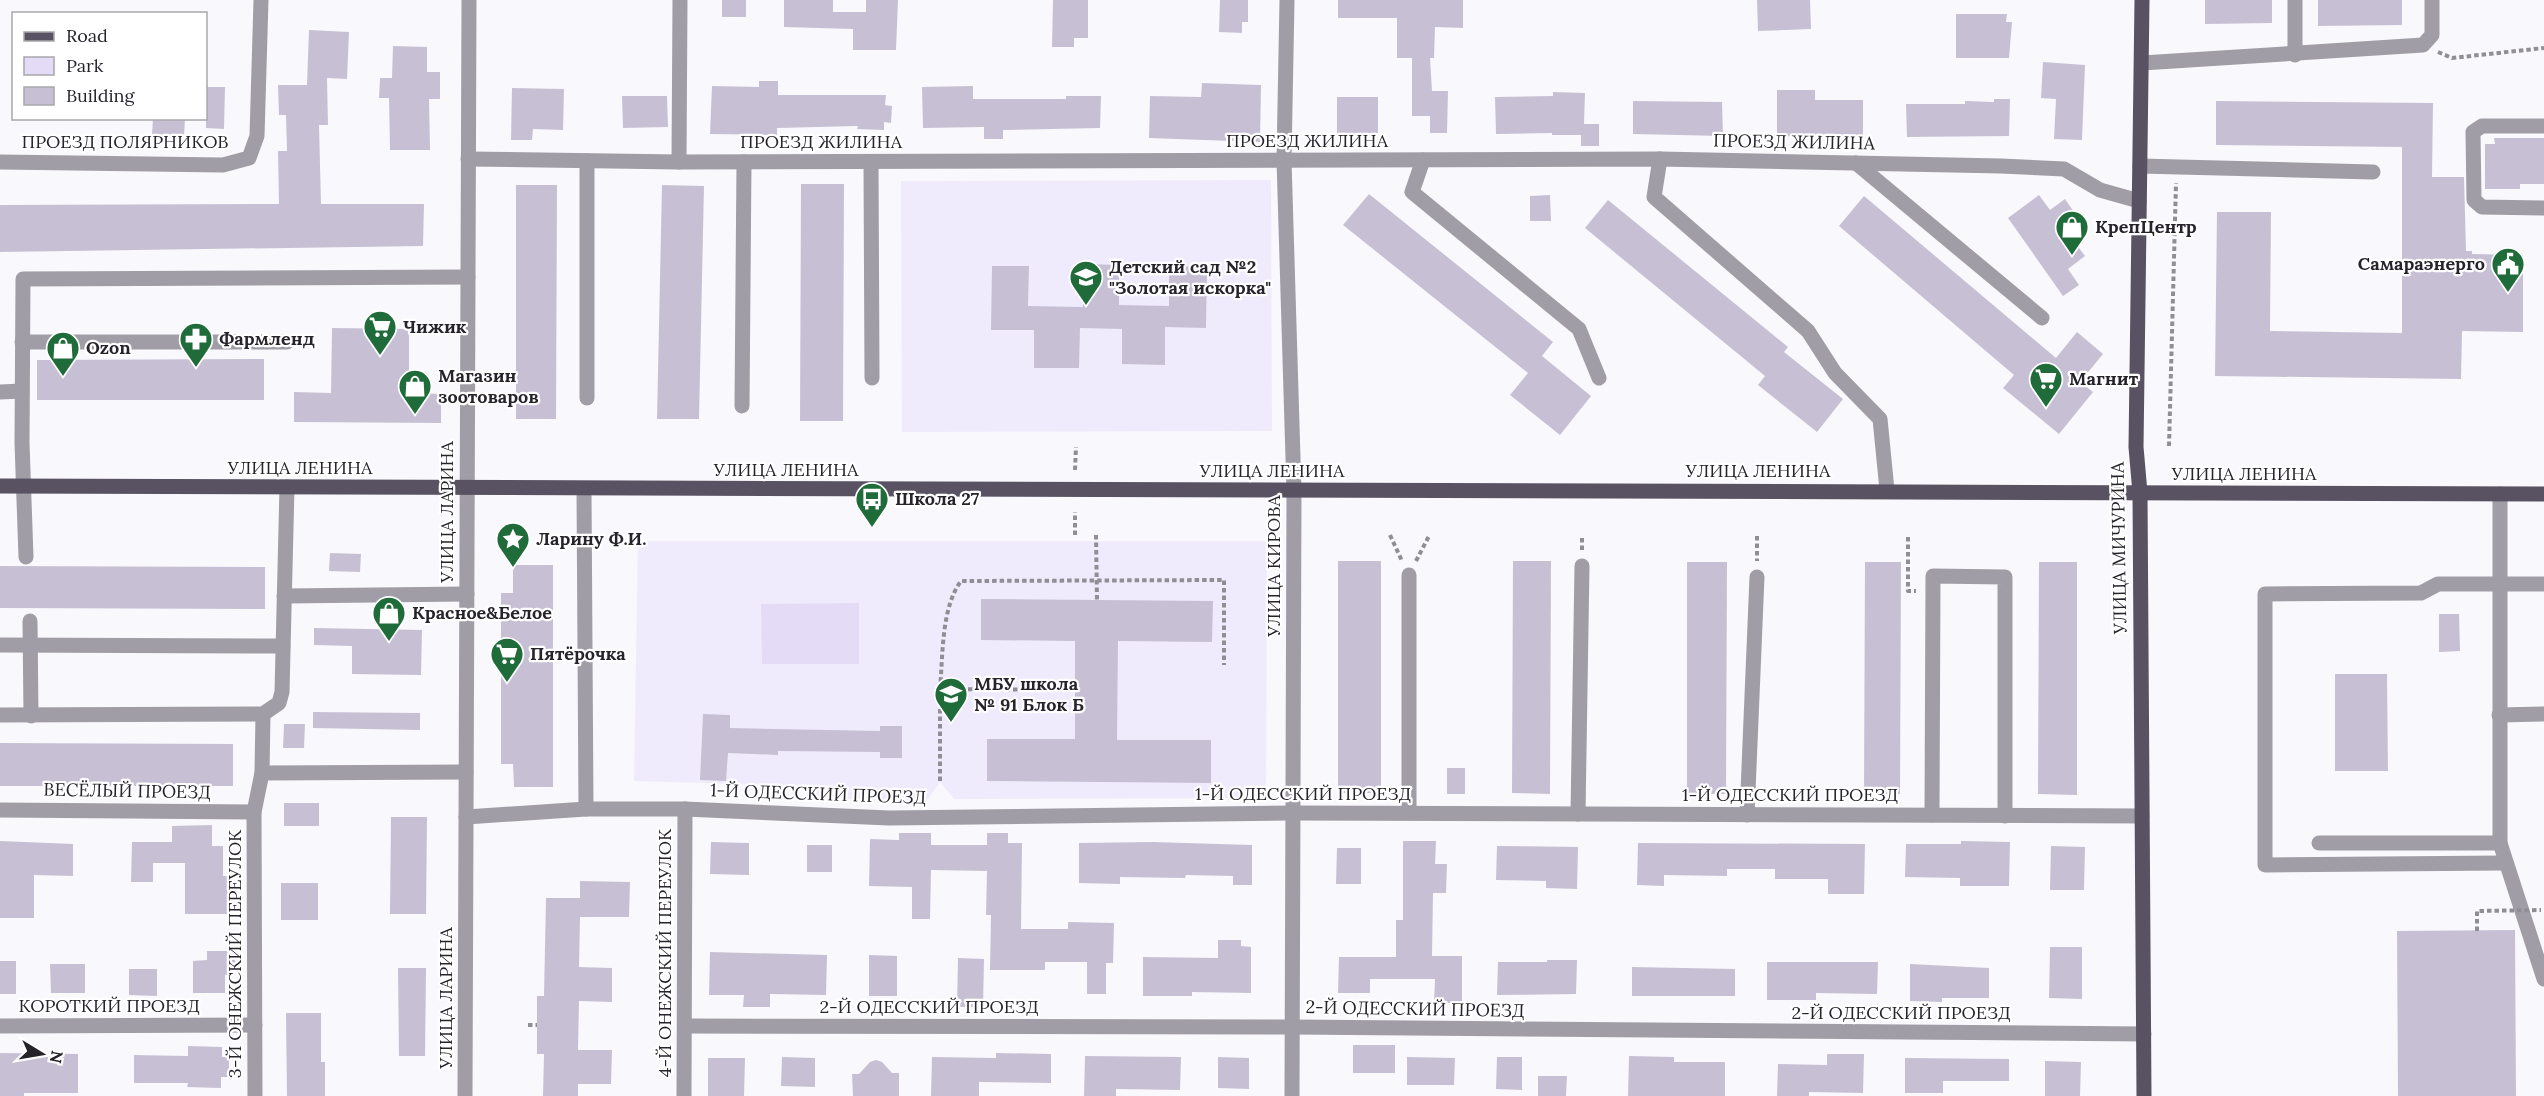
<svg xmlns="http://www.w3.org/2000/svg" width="2544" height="1096" font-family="Lora,serif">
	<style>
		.built { fill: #f0ebfc }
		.green { fill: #e4dcf6 }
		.building { fill: #c7c0d5 }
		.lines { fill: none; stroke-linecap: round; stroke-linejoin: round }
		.path { stroke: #908e94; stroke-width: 4; stroke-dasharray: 4.5 3; stroke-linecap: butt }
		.minor { stroke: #a09da6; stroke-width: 15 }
		.major { stroke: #585262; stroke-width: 15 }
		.path-bridge { stroke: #908e94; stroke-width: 4; stroke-dasharray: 4.5 3; stroke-linecap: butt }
		.labels { text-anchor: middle; stroke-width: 4.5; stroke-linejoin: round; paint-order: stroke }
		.street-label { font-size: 18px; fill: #26232b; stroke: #fff }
		.poi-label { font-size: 18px; font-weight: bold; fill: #26232b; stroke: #fff; text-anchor: start }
	</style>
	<rect width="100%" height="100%" fill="#f9f8fc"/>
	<g class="built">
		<polygon points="1271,180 1272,431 902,432 901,181"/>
		<polygon points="638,541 1267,541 1266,798 954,799 940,782 928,799 886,801 809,798 809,786 634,781"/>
	</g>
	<polygon class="green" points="859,603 859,664 762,664 761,604"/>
	<g class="building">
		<rect x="722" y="0" width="24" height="17"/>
		<polygon points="784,0 833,0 833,12 866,12 866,0 898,0 896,50 853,50 853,29 784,27"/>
		<polygon points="1053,0 1088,0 1088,38 1074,38 1074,47 1052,47"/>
		<polygon points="1220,0 1248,0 1248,22 1242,22 1242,33 1219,32"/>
		<polygon points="1338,0 1463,0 1463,28 1435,27 1434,58 1430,58 1432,91 1448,91 1447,133 1430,133 1430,116 1412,116 1412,58 1397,58 1397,18 1338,18"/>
		<polygon points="1757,0 1810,0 1811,29 1758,31"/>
		<polygon points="2205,0 2272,0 2272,23 2205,24"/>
		<polygon points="2318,0 2402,0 2402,25 2318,26"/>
		<polygon points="1956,14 2007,14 2006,22 2012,22 2009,58 1956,58"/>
		<polygon points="309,30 349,32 347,79 327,78 328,125 319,125 321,204 424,204 423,246 0,252 0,205 279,204 278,151 287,151 286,115 279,115 278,85 307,85"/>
		<polygon points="393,46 427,47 427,72 440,72 440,99 429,99 430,150 390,150 389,98 379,98 380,78 392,78"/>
		<polygon points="2043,62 2085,65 2082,140 2054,139 2056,99 2041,98"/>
		<polygon points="759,81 778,81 778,95 886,95 885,105 892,106 891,123 884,122 884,130 857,129 858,126 777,128 777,135 710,134 712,86 759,87"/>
		<polygon points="1202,83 1261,85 1260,142 1149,138 1150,96 1201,97"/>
		<polygon points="973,86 973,99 1066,99 1066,96 1101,96 1100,128 1003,130 1003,139 984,139 984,127 923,128 922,87"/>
		<polygon points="206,87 225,87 224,129 206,128"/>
		<polygon points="512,88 564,89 563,130 533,129 532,140 511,140"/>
		<polygon points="1777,90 1815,90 1815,100 1863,100 1863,139 1777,136"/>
		<polygon points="1553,92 1585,93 1584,124 1599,124 1599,146 1581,146 1581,135 1552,135 1552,133 1496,134 1495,97 1553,96"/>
		<polygon points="622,96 667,96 668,127 623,128"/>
		<polygon points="1337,97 1378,97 1378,133 1337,134"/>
		<polygon points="1994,99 2010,99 2009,136 1907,137 1906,104 1965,104 1965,101 1994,102"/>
		<polygon points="1633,101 1722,102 1723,136 1633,134"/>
		<polygon points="2216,101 2433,103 2432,177 2464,177 2466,251 2472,251 2472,254 2523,255 2523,332 2462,331 2461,379 2215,376 2217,212 2271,212 2270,331 2402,333 2402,147 2216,145"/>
		<polygon points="153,118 185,118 184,136 152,135"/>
		<polygon points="2494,138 2544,138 2544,184 2520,184 2520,189 2485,189 2485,144 2495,144"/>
		<polygon points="801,184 844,184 843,421 800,421"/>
		<polygon points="516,185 557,185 556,419 516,419"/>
		<polygon points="662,185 704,186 699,419 657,419"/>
		<polygon points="1369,194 1553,342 1542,356 1591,396 1560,435 1510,395 1528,373 1343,225"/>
		<polygon points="1550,195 1551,221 1530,221 1530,196"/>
		<polygon points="2039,195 2050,210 2065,199 2087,231 2073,240 2085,256 2068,269 2079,285 2063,296 2008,218"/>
		<polygon points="1864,196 2056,358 2077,332 2103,354 2080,382 2093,392 2059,434 2003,388 2014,375 1839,226"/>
		<polygon points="1608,200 1788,347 1784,352 1843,399 1817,432 1758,385 1765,376 1585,228"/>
		<polygon points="1084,264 1119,265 1119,305 1169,306 1169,266 1207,267 1206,328 1165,327 1165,365 1122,364 1122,329 1080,328 1079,368 1034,368 1034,330 991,330 992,266 1029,266 1028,306 1083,307"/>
		<polygon points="332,328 409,329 409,393 441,394 441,423 294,422 294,392 331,393"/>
		<polygon points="264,359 264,400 37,400 37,360"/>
		<polygon points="330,553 361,554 360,572 329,571"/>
		<rect x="1338" y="561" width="43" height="232"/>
		<polygon points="1513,561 1551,561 1550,794 1512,793"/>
		<polygon points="1687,562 1727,562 1726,794 1687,794"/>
		<polygon points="1865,562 1901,562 1900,794 1864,794"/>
		<polygon points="2039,562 2077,562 2077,795 2038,794"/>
		<polygon points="513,565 553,565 553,787 514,787 513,764 501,764 501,593 513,593"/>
		<polygon points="0,566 265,567 265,609 0,608"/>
		<polygon points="981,599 1213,601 1212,642 1118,641 1117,740 1211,740 1211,783 987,781 987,739 1075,739 1075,641 981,640"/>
		<polygon points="2439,614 2459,614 2460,651 2439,652"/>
		<polygon points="314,628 422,630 421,675 352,674 352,646 314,645"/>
		<polygon points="2335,674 2387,674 2388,771 2335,771"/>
		<polygon points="313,712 420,713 420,730 313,728"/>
		<polygon points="703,714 730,715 730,728 880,731 880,726 902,726 902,758 880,758 880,752 778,751 778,755 728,753 726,781 700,780"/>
		<polygon points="284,724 305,724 304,748 283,748"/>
		<polygon points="0,743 233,744 233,786 0,786"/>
		<rect x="1447" y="768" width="18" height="26"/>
		<rect x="284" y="803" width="35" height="23"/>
		<polygon points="391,817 427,817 426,914 390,914"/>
		<polygon points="212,825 212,846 223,846 223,876 231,876 231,914 185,914 185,863 153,863 153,882 131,882 132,842 172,842 172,826"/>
		<polygon points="899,833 931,833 931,845 987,845 987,833 1008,833 1008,843 1022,843 1021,929 1068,929 1068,922 1114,923 1113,963 1106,963 1106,994 1087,994 1087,962 1045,962 1045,970 990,970 991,915 986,915 987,871 931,870 930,919 912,919 912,887 869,886 870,839 899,840"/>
		<polygon points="0,841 73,844 73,876 34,875 34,918 0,918"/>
		<polygon points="1403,841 1436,841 1435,864 1447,864 1446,893 1433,893 1432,956 1462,956 1462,1003 1434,1003 1435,979 1370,979 1370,993 1338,993 1339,957 1396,957 1396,920 1403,920"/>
		<polygon points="1961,841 2010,842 2009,886 1960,886 1960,878 1905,877 1906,844 1961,844"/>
		<polygon points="711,842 749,843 749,875 710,874"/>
		<polygon points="1152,842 1252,845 1252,885 1233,885 1233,876 1186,875 1185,878 1120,877 1120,884 1079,883 1079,843"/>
		<polygon points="1638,843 1865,844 1864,894 1828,894 1828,879 1775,879 1775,869 1727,869 1727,876 1664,875 1664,886 1637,885"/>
		<rect x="807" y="845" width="25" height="27"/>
		<polygon points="1497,846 1578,847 1577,889 1546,888 1546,881 1496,880"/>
		<polygon points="2051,846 2085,847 2084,890 2050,890"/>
		<polygon points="1337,848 1361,848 1361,884 1336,884"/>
		<polygon points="580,881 630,882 629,917 580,917 579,967 612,968 612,1002 579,1001 578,1050 612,1050 611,1084 578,1084 578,1096 543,1096 544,1054 537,1054 537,996 544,996 546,898 580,898"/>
		<rect x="281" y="883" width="37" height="37"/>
		<polygon points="2515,930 2516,1096 2398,1096 2397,931"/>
		<polygon points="1218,940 1241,940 1241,946 1251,947 1251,993 1192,992 1192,996 1143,996 1143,957 1218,958"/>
		<polygon points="2050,947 2082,947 2082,999 2049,998"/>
		<polygon points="207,951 235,951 235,975 225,975 225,993 193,993 193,961 207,960"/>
		<polygon points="710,952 827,955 826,995 770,994 770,1007 743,1007 744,995 709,995"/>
		<polygon points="869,955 897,956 897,996 869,996"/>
		<polygon points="958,958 984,959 983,1007 957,1007"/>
		<polygon points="1547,960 1577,960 1576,994 1497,995 1498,962 1547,962"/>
		<rect x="0" y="961" width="16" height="33"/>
		<polygon points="1767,962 1878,962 1877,994 1816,993 1816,1000 1767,1000"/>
		<polygon points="50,964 85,964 85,993 51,993"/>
		<polygon points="1910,964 1989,968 1989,998 1942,998 1942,1002 1910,1001"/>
		<polygon points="1632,967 1735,969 1735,996 1632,996"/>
		<polygon points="398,968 426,968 425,1056 399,1056"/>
		<polygon points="129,969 157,969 157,996 129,995"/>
		<polygon points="286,1013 321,1013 321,1062 325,1062 325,1096 287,1096"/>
		<rect x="1353" y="1045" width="42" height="28"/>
		<polygon points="188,1046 222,1047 222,1057 229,1057 229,1077 221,1077 221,1088 187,1087 188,1083 134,1083 134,1055 188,1056"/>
		<polygon points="0,1053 78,1054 78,1093 24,1093 24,1096 0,1096"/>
		<polygon points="996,1053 1051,1054 1051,1083 979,1082 979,1096 931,1096 932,1057 996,1058"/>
		<polygon points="1827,1054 1864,1054 1863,1093 1809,1092 1809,1096 1777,1096 1778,1064 1827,1065"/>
		<polygon points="1085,1056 1181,1057 1180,1090 1116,1089 1116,1096 1084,1096"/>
		<polygon points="1629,1056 1674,1057 1674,1062 1725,1062 1725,1096 1628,1096"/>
		<polygon points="782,1057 815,1058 815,1087 781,1086"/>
		<polygon points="1218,1057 1249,1058 1249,1089 1218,1088"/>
		<polygon points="1407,1057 1455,1058 1454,1085 1407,1085"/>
		<polygon points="1497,1057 1522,1057 1522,1090 1496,1089"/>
		<polygon points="708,1058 745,1058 744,1096 708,1096"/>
		<polygon points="1905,1058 2009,1059 2009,1081 1943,1081 1943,1093 1905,1093"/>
		<polygon points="876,1060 882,1062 892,1073 899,1073 899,1096 853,1096 852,1074 859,1074 870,1062"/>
		<polygon points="2045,1061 2081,1062 2080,1096 2045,1096"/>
		<polygon points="1538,1076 1567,1076 1566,1096 1538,1096"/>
	</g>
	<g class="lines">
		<g class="path">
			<polyline points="2438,52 2452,58 2544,48"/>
			<polyline points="2169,446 2176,183"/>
			<polyline points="1075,470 1076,447"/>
			<polyline points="1075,535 1075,512"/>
			<polyline points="1096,535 1097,600"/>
			<polyline points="1390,535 1402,561"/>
			<polyline points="1757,536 1757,561"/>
			<polyline points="1908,537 1908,591 1916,591"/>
			<polyline points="1582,550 1582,536"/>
			<polyline points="1416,561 1429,536"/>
			<path d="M 940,689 C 943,656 941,608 961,581 L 1224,580 L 1224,665"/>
			<polyline points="940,781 940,689 1075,690"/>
			<polyline points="528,1025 537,1025"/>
		</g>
		<g class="minor">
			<polyline points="1287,0 1284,160 1294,491 1292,1096"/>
			<polyline points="2295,55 2295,0"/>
			<polyline points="2142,63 2423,45 2432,35 2432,0"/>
			<polyline points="2544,126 2482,126 2473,132 2474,200 2482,207 2544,208"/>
			<polyline points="468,159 679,162 1660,159 2001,166 2064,169 2100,190 2139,201"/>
			<polyline points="1660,159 1654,197 1808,331 1835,373 1880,419 1887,490"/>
			<polyline points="1423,160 1412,192 1579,329 1599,378"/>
			<polyline points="0,162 223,165 249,158 257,136 261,0"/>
			<polyline points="679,162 680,0"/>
			<polyline points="871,162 872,378"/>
			<polyline points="1856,163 2042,318"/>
			<polyline points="2140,166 2373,172"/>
			<polyline points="22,342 287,342"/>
			<polyline points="0,392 22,391"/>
			<polyline points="587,398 587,161"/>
			<polyline points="742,406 744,162"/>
			<polyline points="584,489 586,809"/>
			<polyline points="2500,494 2500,843 2544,979"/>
			<polyline points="26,557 22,443 23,279 468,277"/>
			<polyline points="1409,575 1409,813"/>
			<polyline points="284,596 467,594"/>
			<polyline points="30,621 31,716"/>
			<polyline points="0,645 283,646"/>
			<polyline points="0,715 263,714 279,703 282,692 287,487"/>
			<polyline points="2499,715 2544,714"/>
			<polyline points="262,773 263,714"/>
			<polyline points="0,810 254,812"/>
			<polyline points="1578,814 1582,566"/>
			<polyline points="1747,815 1757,577"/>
			<polyline points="1932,815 1933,576 2005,577 2005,816"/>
			<polyline points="466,817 586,809 685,809 889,818 1292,813 2142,816"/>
			<polyline points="2319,843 2500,843"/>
			<polyline points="2504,863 2265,865 2265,594 2421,593 2438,584 2544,584"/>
			<polyline points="0,1026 255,1025"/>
			<polyline points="686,1026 1292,1027 2144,1034"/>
			<polyline points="255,1096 254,812 262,773 466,772"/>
			<polyline points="465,1096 469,0"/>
			<polyline points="684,1096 685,809"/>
		</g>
		<g class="major">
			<polyline points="2142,0 2136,447 2140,493 2144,1096"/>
			<polyline points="0,486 2544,494"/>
		</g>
		<polyline class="path-bridge" points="2477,931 2477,911 2541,910"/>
	</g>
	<defs>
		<symbol id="shop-pin" viewBox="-11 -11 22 30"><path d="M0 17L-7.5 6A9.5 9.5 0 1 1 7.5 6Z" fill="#1f6b39" stroke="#fff"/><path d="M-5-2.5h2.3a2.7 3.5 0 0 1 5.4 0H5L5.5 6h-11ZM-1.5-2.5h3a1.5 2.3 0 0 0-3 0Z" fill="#fff"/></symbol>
		<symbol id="civic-pin" viewBox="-11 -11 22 30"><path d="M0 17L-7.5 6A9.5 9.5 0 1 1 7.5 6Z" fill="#1f6b39" stroke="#fff"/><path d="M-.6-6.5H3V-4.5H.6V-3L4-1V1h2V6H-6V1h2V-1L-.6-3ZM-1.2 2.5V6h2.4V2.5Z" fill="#fff"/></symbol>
		<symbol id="school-pin" viewBox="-11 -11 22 30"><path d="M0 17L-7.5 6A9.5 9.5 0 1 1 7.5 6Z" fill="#1f6b39" stroke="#fff"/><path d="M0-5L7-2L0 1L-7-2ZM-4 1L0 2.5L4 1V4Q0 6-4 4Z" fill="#fff"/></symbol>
		<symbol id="supermarket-pin" viewBox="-11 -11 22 30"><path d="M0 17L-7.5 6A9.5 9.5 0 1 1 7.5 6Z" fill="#1f6b39" stroke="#fff"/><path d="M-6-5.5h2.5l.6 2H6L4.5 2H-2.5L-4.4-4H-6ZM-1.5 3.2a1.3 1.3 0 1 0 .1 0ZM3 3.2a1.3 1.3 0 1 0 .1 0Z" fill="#fff"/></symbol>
		<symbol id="pharmacy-pin" viewBox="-11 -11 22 30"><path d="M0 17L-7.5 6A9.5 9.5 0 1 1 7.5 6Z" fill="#1f6b39" stroke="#fff"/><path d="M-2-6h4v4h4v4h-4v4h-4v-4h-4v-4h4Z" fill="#fff"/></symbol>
		<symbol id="bus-pin" viewBox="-11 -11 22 30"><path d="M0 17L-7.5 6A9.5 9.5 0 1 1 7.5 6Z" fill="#1f6b39" stroke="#fff"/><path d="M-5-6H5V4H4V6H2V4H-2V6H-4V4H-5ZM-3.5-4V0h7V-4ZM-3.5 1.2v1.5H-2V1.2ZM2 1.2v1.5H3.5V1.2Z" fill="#fff"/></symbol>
		<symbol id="sight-pin" viewBox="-11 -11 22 30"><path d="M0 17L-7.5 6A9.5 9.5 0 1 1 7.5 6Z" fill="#1f6b39" stroke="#fff"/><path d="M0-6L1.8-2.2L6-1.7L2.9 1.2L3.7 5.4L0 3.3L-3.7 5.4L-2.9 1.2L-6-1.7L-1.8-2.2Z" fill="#fff"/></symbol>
	</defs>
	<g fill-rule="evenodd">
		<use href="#shop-pin" x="2053" y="208" width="38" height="52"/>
		<use href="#civic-pin" x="2489" y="245" width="38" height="52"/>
		<use href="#school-pin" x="1067" y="258" width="38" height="52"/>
		<use href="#supermarket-pin" x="361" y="308" width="38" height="52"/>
		<use href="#pharmacy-pin" x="177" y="320" width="38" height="52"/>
		<use href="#shop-pin" x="44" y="329" width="38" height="52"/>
		<use href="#supermarket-pin" x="2027" y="360" width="38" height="52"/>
		<use href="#shop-pin" x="396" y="367" width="38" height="52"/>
		<use href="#bus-pin" x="853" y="480" width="38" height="52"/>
		<use href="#sight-pin" x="494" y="520" width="38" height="52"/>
		<use href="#shop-pin" x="370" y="594" width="38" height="52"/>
		<use href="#supermarket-pin" x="488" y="635" width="38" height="52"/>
		<use href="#school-pin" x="932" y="675" width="38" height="52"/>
	</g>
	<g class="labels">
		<g class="street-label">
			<text x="1307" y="147">ПРОЕЗД ЖИЛИНА</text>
			<text x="125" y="148">ПРОЕЗД ПОЛЯРНИКОВ</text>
			<text x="821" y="148">ПРОЕЗД ЖИЛИНА</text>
			<text transform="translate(1794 142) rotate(1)" y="6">ПРОЕЗД ЖИЛИНА</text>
			<text x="300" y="474">УЛИЦА ЛЕНИНА</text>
			<text x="786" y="476">УЛИЦА ЛЕНИНА</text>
			<text x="1272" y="477">УЛИЦА ЛЕНИНА</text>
			<text x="1758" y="477">УЛИЦА ЛЕНИНА</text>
			<text x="2244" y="480">УЛИЦА ЛЕНИНА</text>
			<text transform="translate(447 512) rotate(-90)" y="6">УЛИЦА ЛАРИНА</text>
			<text transform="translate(2119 548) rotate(-91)" y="6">УЛИЦА МИЧУРИНА</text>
			<text transform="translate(1274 566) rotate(-90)" y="6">УЛИЦА КИРОВА</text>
			<text transform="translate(127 791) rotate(1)" y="6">ВЕСЁЛЫЙ ПРОЕЗД</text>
			<text transform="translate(818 794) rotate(2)" y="6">1-Й ОДЕССКИЙ ПРОЕЗД</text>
			<text x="1303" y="800">1-Й ОДЕССКИЙ ПРОЕЗД</text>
			<text x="1790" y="801">1-Й ОДЕССКИЙ ПРОЕЗД</text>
			<text transform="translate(665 953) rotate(-90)" y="6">4-Й ОНЕЖСКИЙ ПЕРЕУЛОК</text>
			<text transform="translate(235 954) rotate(-90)" y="6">3-Й ОНЕЖСКИЙ ПЕРЕУЛОК</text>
			<text transform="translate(446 998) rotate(-90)" y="6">УЛИЦА ЛАРИНА</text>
			<text x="109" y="1012">КОРОТКИЙ ПРОЕЗД</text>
			<text x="929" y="1013">2-Й ОДЕССКИЙ ПРОЕЗД</text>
			<text transform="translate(1415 1009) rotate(1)" y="6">2-Й ОДЕССКИЙ ПРОЕЗД</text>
			<text x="1901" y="1019">2-Й ОДЕССКИЙ ПРОЕЗД</text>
		</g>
		<g class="poi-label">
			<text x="2095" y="233">КрепЦентр</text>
			<text x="2485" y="270" text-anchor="end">Самараэнерго</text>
			<text x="1109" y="273">Детский сад №2<tspan x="1109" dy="21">"Золотая искорка"</tspan></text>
			<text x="403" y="333">Чижик</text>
			<text x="219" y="345">Фармленд</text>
			<text x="86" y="354">Ozon</text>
			<text x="438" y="382">Магазин<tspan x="438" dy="21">зоотоваров</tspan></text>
			<text x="2069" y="385">Магнит</text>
			<text x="895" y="505">Школа 27</text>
			<text x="536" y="545">Ларину Ф.И.</text>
			<text x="412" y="619">Красное&amp;Белое</text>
			<text x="530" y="660">Пятёрочка</text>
			<text x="974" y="690">МБУ школа<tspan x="974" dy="21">№ 91 Блок Б</tspan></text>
		</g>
	</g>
	<rect x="12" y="12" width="195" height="108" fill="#ffffff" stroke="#a8a7aa" stroke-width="1.5"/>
	<rect x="24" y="32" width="30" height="9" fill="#585262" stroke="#a8a7aa" stroke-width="1.5"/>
	<text x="66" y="42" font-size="18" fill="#26232b">Road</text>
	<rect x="24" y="57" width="30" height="18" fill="#e4dcf6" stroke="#a8a7aa" stroke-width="1.5"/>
	<text x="66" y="72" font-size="18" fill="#26232b">Park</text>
	<rect x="24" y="87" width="30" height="18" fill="#c7c0d5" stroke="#a8a7aa" stroke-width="1.5"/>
	<text x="66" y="102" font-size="18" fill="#26232b">Building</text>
	<g transform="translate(42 1054) rotate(101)" stroke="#ffffff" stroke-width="4.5" paint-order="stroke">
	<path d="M0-4.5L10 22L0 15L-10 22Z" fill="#26232b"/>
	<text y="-9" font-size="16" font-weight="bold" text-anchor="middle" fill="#26232b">N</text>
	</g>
</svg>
